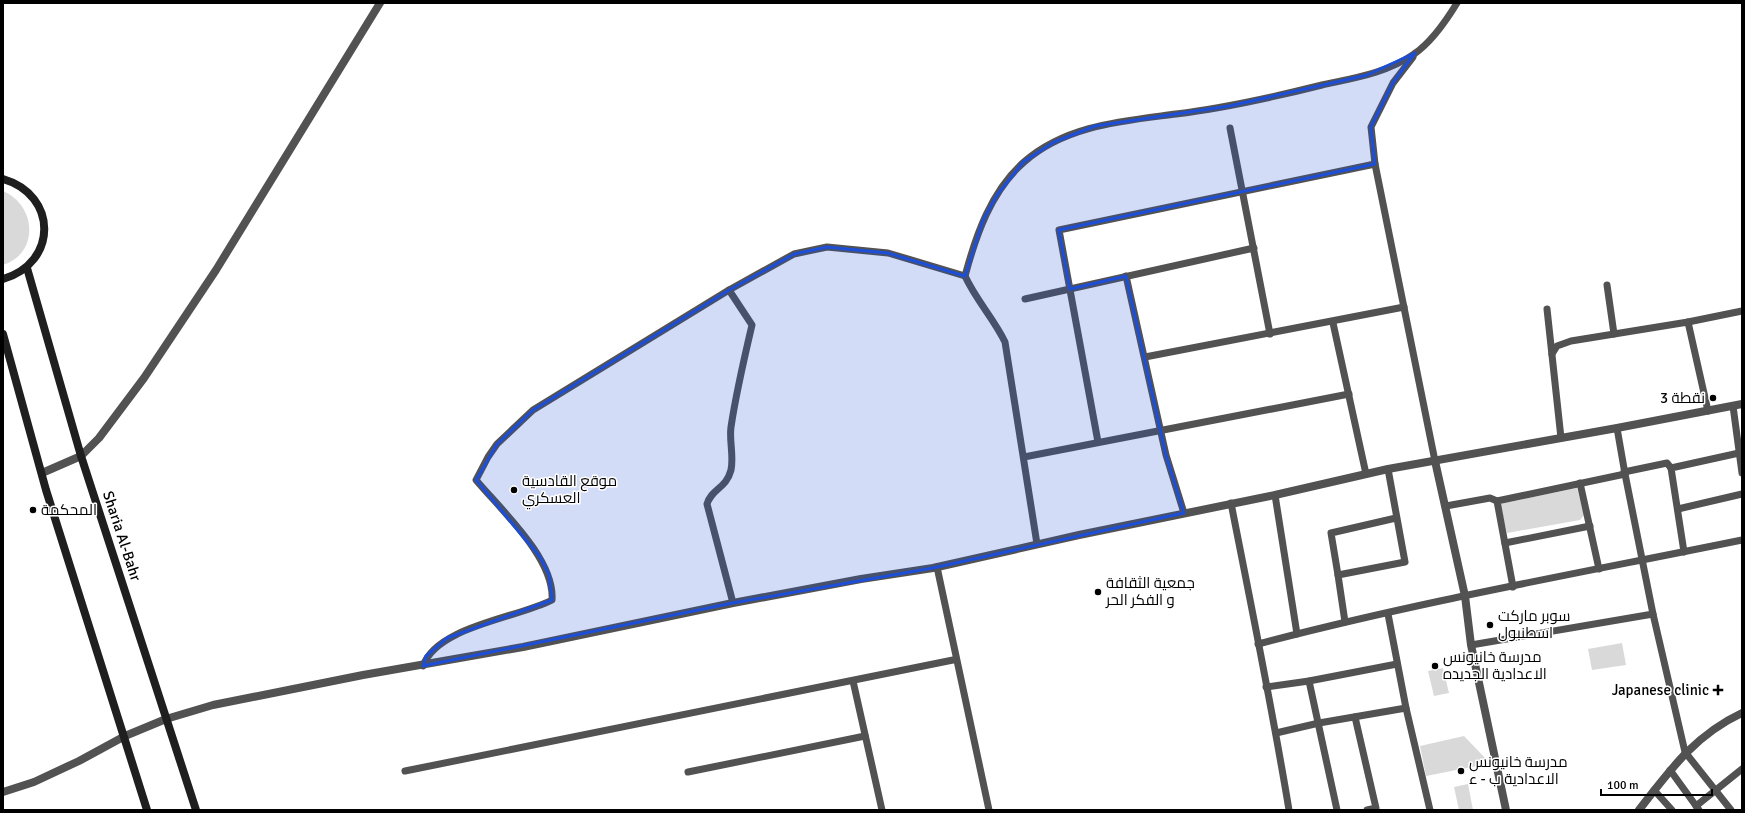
<svg xmlns="http://www.w3.org/2000/svg" width="1745" height="813" font-family="Signika,Cairo,sans-serif">
	<style>
		.green { fill: #d9d9d9 }
		.lines { fill: none; stroke-linecap: round; stroke-linejoin: round }
		.minor { stroke: #525252; stroke-width: 7 }
		.tertiary { stroke: #525252; stroke-width: 8 }
		.secondary { stroke: #1f1f1f; stroke-width: 8 }
		.marked { fill: #1d4ed8; fill-opacity: 0.2; stroke: #1d4ed8; stroke-width: 3; stroke-linejoin: round }
		.poi-dot { fill: #000; stroke: #fff; stroke-width: 1.5 }
		.labels { text-anchor: middle; stroke-width: 3; stroke-linejoin: round; paint-order: stroke }
		.poi-label { font-size: 15px; fill: #000; stroke: #fff; text-anchor: start }
		.street-label { font-size: 15px; fill: #000; stroke: #fff }
	</style>
	<rect width="100%" height="100%" fill="#fff"/>
	<g class="green">
		<path d="M 3,191 C 36,205 40,253 3,265 Z"/>
		<polygon points="1577,488 1584,515 1580,520 1507,533 1500,504"/>
		<polygon points="1622,643 1626,665 1592,670 1588,649"/>
		<polygon points="1443,668 1449,693 1434,696 1428,671"/>
		<polygon points="1464,736 1486,759 1487,764 1426,776 1420,746"/>
		<polygon points="1468,784 1473,810 1459,810 1454,787"/>
	</g>
	<g class="lines">
		<g class="minor">
			<polyline points="1413,57 1393,83 1371,127 1375,164 1435,461"/>
			<polyline points="1230,128 1270,334"/>
			<polyline points="1126,276 1166,455 1184,513"/>
			<polyline points="1607,285 1614,334"/>
			<path d="M 729,290 L 752,325 C 744,359 736,393 731,427 C 729,441 734,455 731,470 C 726,489 712,488 707,504 L 733,603"/>
			<polyline points="1025,299 1254,248"/>
			<polyline points="1547,309 1561,438"/>
			<polyline points="1688,322 1742,311"/>
			<polyline points="1333,323 1366,474"/>
			<polyline points="1552,354 1557,346 1571,341 1688,322 1708,411"/>
			<polyline points="1145,357 1404,307"/>
			<polyline points="1733,406 1742,473"/>
			<polyline points="1098,442 1059,230 1375,164"/>
			<polyline points="1024,457 1349,394"/>
			<polyline points="1624,472 1667,463 1671,468"/>
			<polyline points="1580,483 1599,569"/>
			<polyline points="1275,495 1297,634"/>
			<path d="M 1231,503 C 1251,605 1272,707 1289,810"/>
			<polyline points="1446,506 1490,498 1497,501"/>
			<polyline points="1678,509 1742,494"/>
			<polyline points="1505,543 1590,526"/>
			<path d="M 1037,544 L 1005,342 C 994,319 976,300 965,276 C 976,235 991,191 1024,162 C 1066,125 1123,121 1176,114 C 1225,108 1274,97 1322,85 C 1354,78 1387,73 1414,54 C 1432,42 1446,21 1457,3"/>
			<polyline points="1684,552 1671,468 1739,453"/>
			<polyline points="937,567 989,810"/>
			<polyline points="1338,575 1331,533 1396,518"/>
			<polyline points="1513,587 1497,501 1625,474"/>
			<polyline points="1388,614 1406,708 1430,810"/>
			<polyline points="1653,614 1685,752 1731,810"/>
			<polyline points="1345,622 1338,575 1405,562 1388,469"/>
			<path d="M 1258,644 C 1417,602 1580,573 1742,540"/>
			<polyline points="1471,645 1653,614 1625,474 1617,428"/>
			<path d="M 423,666 C 437,626 518,618 552,600 C 555,559 502,511 476,480 L 488,457 L 497,444 L 533,410 L 729,290 L 794,254 L 827,247 L 888,253 L 965,276"/>
			<polyline points="853,681 882,810"/>
			<polyline points="1309,681 1337,810"/>
			<polyline points="1266,687 1309,681 1397,664"/>
			<polyline points="1355,717 1376,808 1367,810"/>
			<polyline points="1276,733 1319,723 1406,708"/>
			<polyline points="1670,770 1699,810"/>
			<polyline points="405,771 953,660"/>
			<polyline points="688,772 865,736"/>
			<polyline points="1654,790 1672,810"/>
			<polyline points="1696,806 1742,769"/>
		</g>
		<g class="tertiary">
			<polyline points="1435,461 1465,596 1471,645 1506,810"/>
			<polyline points="42,473 81,456 99,438 144,378 216,270 380,3"/>
			<polyline points="3,792 34,782 79,761 125,736 166,719 213,705 363,675 523,647 733,603 861,579 933,568 1079,535 1275,495 1388,469 1617,428 1742,404"/>
			<path d="M 1639,810 C 1670,770 1695,735 1742,713"/>
		</g>
		<g class="secondary">
			<path d="M 3,179 C 58,195 58,263 3,279"/>
			<polyline points="27,268 81,456 196,810"/>
			<polyline points="3,334 46,490 147,810"/>
		</g>
	</g>
	<path class="marked" d="M 1415,53 L 1393,83 L 1371,127 L 1375,164 L 1059,230 L 1070,289 L 1126,276 L 1166,455 L 1184,513 L 933,568 L 733,603 L 423,666 L 426,656 L 447,638 L 552,600 L 549,575 L 540,557 L 476,480 L 497,444 L 533,410 L 729,290 L 794,254 L 827,247 L 888,253 L 965,276 L 983,220 L 997,195 L 1023,162 L 1054,142 L 1095,126 L 1229,106 L 1367,75 Z"/>
	<g class="poi-dot">
		<circle cx="1713" cy="398" r="4"/>
		<circle cx="514" cy="490" r="4"/>
		<circle cx="33" cy="510" r="4"/>
		<circle cx="1098" cy="592" r="4"/>
		<circle cx="1490" cy="625" r="4"/>
		<circle cx="1435" cy="666" r="4"/>
		<path d="M1716 684h4v4h4v4h-4v4h-4v-4h-4v-4h4z"/>
		<circle cx="1461" cy="771" r="4"/>
	</g>
	<g class="labels">
		<g class="poi-label">
			<text x="1705" y="403" text-anchor="end">نقطة 3</text>
			<text x="522" y="486">موقع القادسية<tspan x="522" dy="17">العسكري</tspan></text>
			<text x="41" y="515">المحكمة</text>
			<text x="1106" y="588">جمعية الثقافة<tspan x="1106" dy="17">و الفكر الحر</tspan></text>
			<text x="1498" y="621">سوبر ماركت<tspan x="1498" dy="17">اسطنبول</tspan></text>
			<text x="1443" y="662">مدرسة خانيونس<tspan x="1443" dy="17">الاعدادية الجديده</tspan></text>
			<text x="1709" y="695" text-anchor="end">Japanese clinic</text>
			<text x="1469" y="767">مدرسة خانيونس<tspan x="1469" dy="17">الاعدادية ب - ء</tspan></text>
		</g>
		<g class="street-label">
			<text transform="translate(122 536) rotate(72)" y="5">Sharia Al-Bahr</text>
		</g>
	</g>
	<rect width="1745" height="813" fill="none" stroke="#000000" stroke-width="8"/>
	<path d="M1601 789v6h111v-6" fill="none" stroke="#000000" stroke-width="2"/>
	<text x="1607" y="789" font-size="12" fill="#000000" stroke="#ffffff" stroke-width="3" paint-order="stroke">100 m</text>
</svg>
